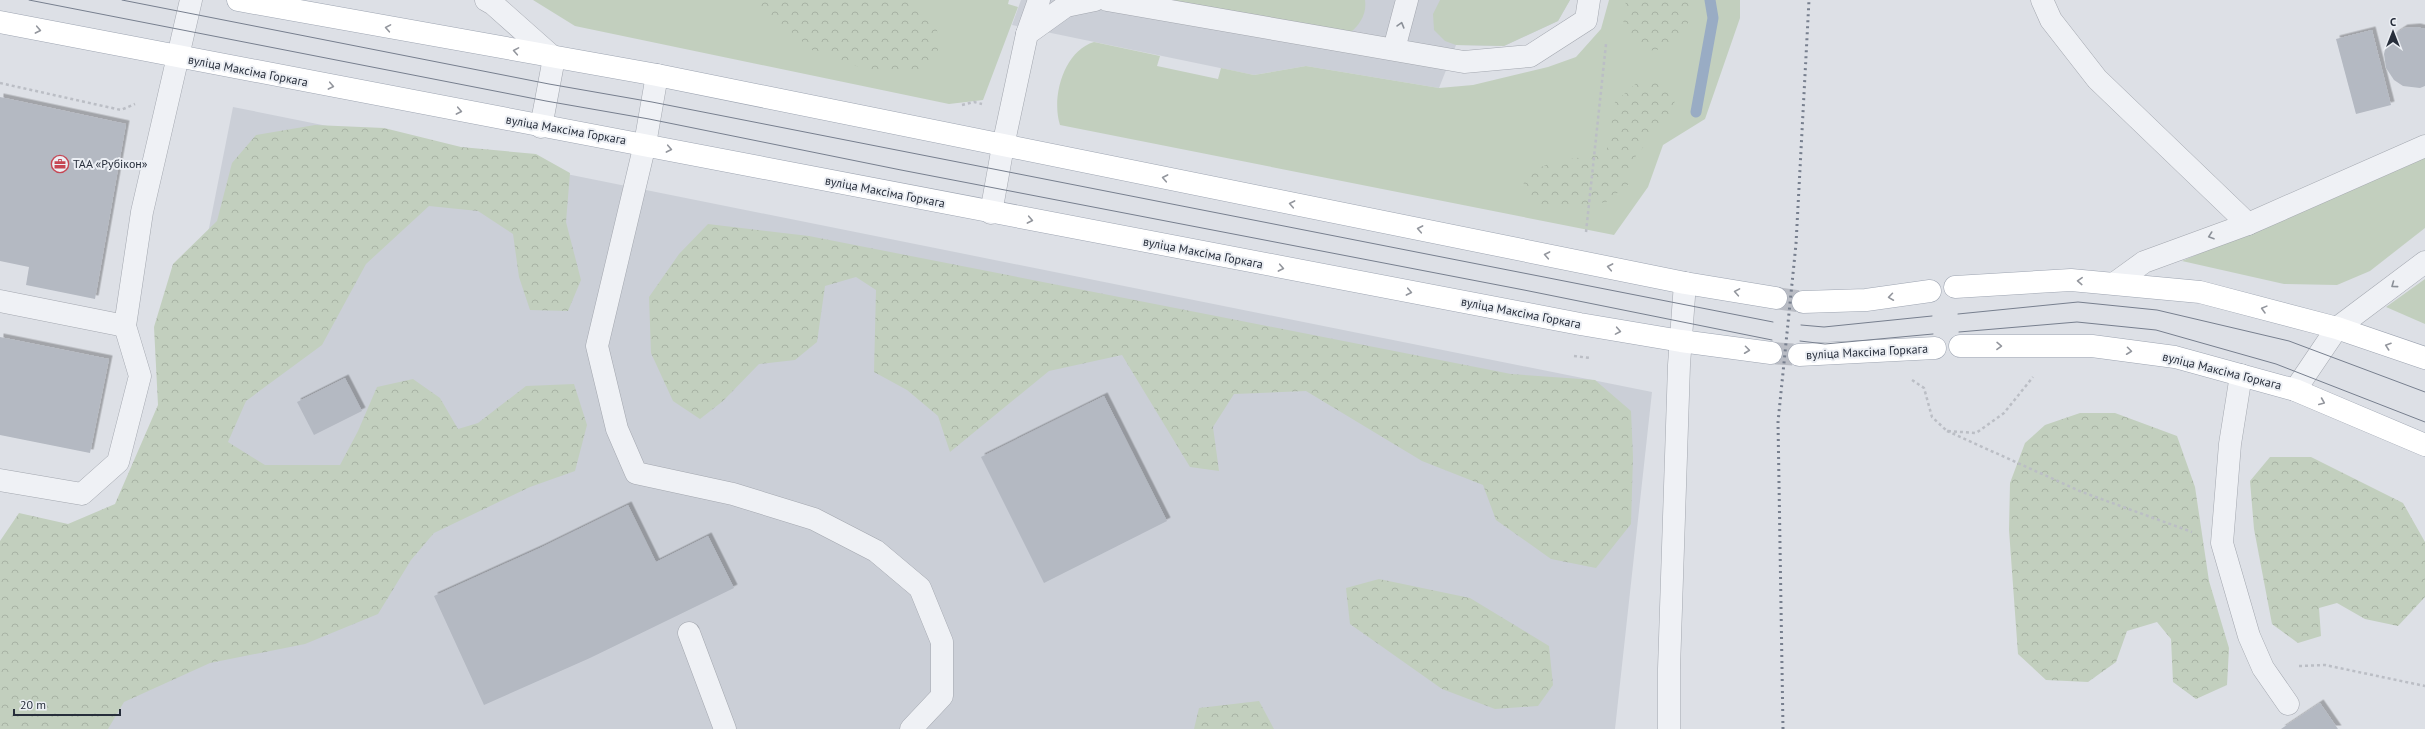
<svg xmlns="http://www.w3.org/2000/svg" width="2425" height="729" font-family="'PT Sans',sans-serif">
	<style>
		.built { fill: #cbcfd7 }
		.grass { fill: #c2cfbe }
		.forest { fill: url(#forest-crowns) }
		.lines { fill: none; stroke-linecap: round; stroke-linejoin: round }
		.stream { stroke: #99acc4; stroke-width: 11 }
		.building { fill: #b4b9c2; filter: url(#shadow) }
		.major-tunnel { stroke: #b9bcc4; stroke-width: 22; stroke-dasharray: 22 11; stroke-linecap: butt }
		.minor-casing { stroke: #a3a7af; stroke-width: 23 }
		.major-casing { stroke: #9da4b1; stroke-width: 23 }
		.path { stroke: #bbbec5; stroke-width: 2.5; stroke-dasharray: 3 3; stroke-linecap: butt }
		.minor { stroke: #eff1f5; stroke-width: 22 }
		.major { stroke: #fff; stroke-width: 22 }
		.tram { stroke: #777f8e; stroke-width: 1 }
		.rail { stroke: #777f8e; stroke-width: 3; stroke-dasharray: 2 4; stroke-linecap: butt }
		.oneway { stroke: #8b9098 }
		.oneway2 { stroke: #93969d }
		.labels { text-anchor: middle; stroke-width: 4; stroke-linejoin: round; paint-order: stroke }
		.street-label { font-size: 12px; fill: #272e3b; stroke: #eceff4 }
		.poi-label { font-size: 12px; fill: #272e3b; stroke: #eceff4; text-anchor: start }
	</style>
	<defs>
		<pattern id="forest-crowns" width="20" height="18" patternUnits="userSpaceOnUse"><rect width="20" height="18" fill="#c2cfbe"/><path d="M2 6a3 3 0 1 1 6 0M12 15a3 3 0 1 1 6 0" fill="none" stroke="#a7b2a4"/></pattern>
		<filter id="shadow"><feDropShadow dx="3.5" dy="-3.5" stdDeviation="0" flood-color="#0004"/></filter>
	</defs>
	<rect width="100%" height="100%" fill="#dde0e6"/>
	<g class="built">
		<polygon points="1021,0 1570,0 1558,21 1504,46 1456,45 1439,88 1306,66 1254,75 1012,25"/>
		<polygon points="233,107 1652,392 1615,729 82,729 209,228"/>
	</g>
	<g class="grass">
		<polygon points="533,0 1009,0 1008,4 1018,7 983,100 949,104 575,26"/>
		<path d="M 1166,0 L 1365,0 C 1367,14 1360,24 1350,33 Z"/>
		<polygon points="1440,0 1570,0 1558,21 1504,46 1456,45 1445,41 1434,30 1433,14"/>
		<path d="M 1609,0 L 1740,0 L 1740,18 L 1705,119 L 1663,145 L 1648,187 L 1614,235 L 1060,125 C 1051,97 1064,51 1094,42 L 1160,56 L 1157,66 L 1218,79 L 1221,68 L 1254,75 L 1306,66 L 1439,88 L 1473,85 L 1548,67 L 1576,57 L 1601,29 Z"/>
		<polygon points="2425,156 2425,228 2370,271 2337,285 2284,284 2182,261"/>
		<polygon points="2425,279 2425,324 2386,307"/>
	</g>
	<g class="forest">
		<polygon points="754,0 904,0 911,3 937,27 938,54 918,75 865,69 812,50"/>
		<path d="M 1626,0 L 1687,0 C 1694,14 1686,35 1674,45 C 1668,49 1654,50 1647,51 L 1622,34 Z"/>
		<polygon points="1641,79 1662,81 1675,100 1670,121 1648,141 1632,161 1629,184 1606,202 1565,209 1540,205 1523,189 1525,174 1555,161 1606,154 1615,102"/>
		<polygon points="315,125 384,128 461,147 536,154 570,173 566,222 581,280 568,311 530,310 519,277 513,234 478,211 429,206 366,264 322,345 246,401 228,442 265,465 340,465 358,431 377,387 413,379 440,398 458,429 478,423 526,386 574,384 587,425 575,471 530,487 434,533 411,560 378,614 305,644 210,663 124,702 108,729 0,729 0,541 19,513 68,524 115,504 158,405 154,327 173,264 217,221 232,163 256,135"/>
		<polygon points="708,224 809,236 1511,374 1595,380 1631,411 1633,457 1631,524 1596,568 1551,559 1496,520 1483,485 1422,461 1306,391 1234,394 1213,427 1219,471 1190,467 1122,355 1049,371 950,452 938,416 907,390 874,372 876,290 856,277 825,286 817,342 795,360 759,364 723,401 700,419 673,401 651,353 649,297 679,254"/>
		<polygon points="2080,413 2115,413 2177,436 2195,487 2209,581 2229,648 2227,685 2196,699 2173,682 2171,639 2157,622 2127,631 2116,662 2088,682 2046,680 2018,654 2009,530 2010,483 2025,443 2045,425"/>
		<polygon points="2270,457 2311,457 2403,503 2425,542 2425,597 2398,626 2365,619 2337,603 2319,608 2321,636 2298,643 2272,624 2254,529 2250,481"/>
		<polygon points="1379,579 1470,598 1549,646 1553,685 1538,706 1495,709 1442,689 1350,624 1346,588"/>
		<polygon points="1259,701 1274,729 1194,729 1199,708"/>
	</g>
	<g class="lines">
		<polyline class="stream" points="1696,112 1713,18 1710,0"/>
	</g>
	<g class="building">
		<polygon points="2417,27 2425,29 2425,86 2420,88 2403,86 2394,80 2386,68 2384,54 2386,46 2395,34 2404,28"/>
		<polygon points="2372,30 2391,105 2356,114 2336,39"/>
		<polygon points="0,97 126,124 95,299 26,285 29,267 0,261"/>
		<polygon points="0,337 109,359 90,453 0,435"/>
		<polygon points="345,378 362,411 314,435 297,402"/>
		<polygon points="1104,396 1167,521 1044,583 981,457"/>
		<polygon points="628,505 656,562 708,536 734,588 590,658 484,705 434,596 540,548"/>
		<polygon points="2320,703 2338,729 2281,729"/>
	</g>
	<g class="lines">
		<g class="major-tunnel">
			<polyline points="1776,298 1803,302"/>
			<polyline points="1771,353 1799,355"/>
		</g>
		<defs>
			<g id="minor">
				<polyline points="486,0 493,4 554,58 541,127"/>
				<polyline points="1107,0 1464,62 1530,56 1586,20 1589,0"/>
				<polyline points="2042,0 2051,20 2097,79 2248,224"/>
				<polyline points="1027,34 1039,0"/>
				<polyline points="1394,49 1407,0"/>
				<polyline points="657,75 645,144 597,346 617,429 636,473 733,494 814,519 876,551 920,588 942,642 942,696 911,729"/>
				<polyline points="991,213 1003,146 1027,34 1066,6 1095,0"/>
				<polyline points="2115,283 2144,262 2248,224 2425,146"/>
				<polyline points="0,301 125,326"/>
				<polyline points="2241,375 2230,444 2222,543 2249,636 2263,668 2288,704"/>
				<polyline points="2295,390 2337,328 2425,262"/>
				<polyline points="0,480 82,494 118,462 140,376 125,326 142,212 191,0"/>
				<polyline points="689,633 725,729"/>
				<polyline points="1669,729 1669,669 1679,365 1685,283"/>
			</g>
			<g id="major">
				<polyline points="238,0 657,75 1685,283 1776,298"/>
				<polyline points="0,22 1580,324 1681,341 1771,353"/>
				<polyline points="1955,287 2071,280 2200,292 2337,328 2425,358"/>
				<polyline points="1803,302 1866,300 1930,291"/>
				<polyline points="1960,346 2092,346 2175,357 2295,390 2425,445"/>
				<polyline points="1799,355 1935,348"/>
			</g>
		</defs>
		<use href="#minor" class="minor-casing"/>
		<use href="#major" class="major-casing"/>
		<g class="path">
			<polyline points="0,83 121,110 135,104"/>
			<polyline points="962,105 974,102 982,104"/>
			<polyline points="1586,232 1606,44"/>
			<polyline points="1574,356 1590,358"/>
			<polyline points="1912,380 1924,388 1932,417 1947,431 1976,433 2004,413 2033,377"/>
			<polyline points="1947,431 2082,492 2192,532"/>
			<polyline points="2299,666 2325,665 2425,686"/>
		</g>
		<use href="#minor" class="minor"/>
		<use href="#major" class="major"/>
		<g class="tram">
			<polyline points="29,0 546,101 649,119 901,170 1524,290 1772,340"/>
			<polyline points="122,0 549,84 652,102 1773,322"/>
			<polyline points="1958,314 2078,302 2157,310 2289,341 2425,392"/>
			<polyline points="1801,325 1824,327 1932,316"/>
			<polyline points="1959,332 2077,322 2156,330 2276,364 2425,422"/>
			<polyline points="1800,341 1825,344 1933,334"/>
		</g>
		<polyline class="rail" points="1783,729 1778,422 1796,244 1809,0"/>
	</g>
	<defs><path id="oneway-chevron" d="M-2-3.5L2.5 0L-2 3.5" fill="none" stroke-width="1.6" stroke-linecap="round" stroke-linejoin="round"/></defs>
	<g class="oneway">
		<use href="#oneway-chevron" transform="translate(1401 25) rotate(-74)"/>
		<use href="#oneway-chevron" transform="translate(2211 236) rotate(161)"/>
		<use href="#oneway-chevron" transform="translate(2394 285) rotate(144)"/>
	</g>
	<g class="oneway2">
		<use href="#oneway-chevron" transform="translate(388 28) rotate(-170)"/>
		<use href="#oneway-chevron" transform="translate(38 30) rotate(11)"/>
		<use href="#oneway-chevron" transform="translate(516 51) rotate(-170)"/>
		<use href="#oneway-chevron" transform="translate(331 86) rotate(11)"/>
		<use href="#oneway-chevron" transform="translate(459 111) rotate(11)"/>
		<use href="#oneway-chevron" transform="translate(669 149) rotate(11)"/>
		<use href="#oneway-chevron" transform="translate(1165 178) rotate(-169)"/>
		<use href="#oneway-chevron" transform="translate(1292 204) rotate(-169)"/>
		<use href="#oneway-chevron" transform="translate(1030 220) rotate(11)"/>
		<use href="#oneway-chevron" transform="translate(1420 229) rotate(-169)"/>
		<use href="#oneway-chevron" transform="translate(1547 255) rotate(-169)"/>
		<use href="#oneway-chevron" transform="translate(1610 267) rotate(-169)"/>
		<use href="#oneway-chevron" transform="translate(1281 268) rotate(11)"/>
		<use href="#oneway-chevron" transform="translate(2080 281) rotate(-177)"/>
		<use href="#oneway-chevron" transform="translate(1409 292) rotate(11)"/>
		<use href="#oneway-chevron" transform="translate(1737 292) rotate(-170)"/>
		<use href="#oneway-chevron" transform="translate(1891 297) rotate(172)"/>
		<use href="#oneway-chevron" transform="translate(2264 309) rotate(-165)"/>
		<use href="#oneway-chevron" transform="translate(1618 331) rotate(10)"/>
		<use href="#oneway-chevron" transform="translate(1999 346) rotate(1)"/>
		<use href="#oneway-chevron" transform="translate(2388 346) rotate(-161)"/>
		<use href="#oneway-chevron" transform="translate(1747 350) rotate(7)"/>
		<use href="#oneway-chevron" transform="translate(2129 351) rotate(7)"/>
		<use href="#oneway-chevron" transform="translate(2322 402) rotate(23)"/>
	</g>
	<defs>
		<symbol id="office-ring" viewBox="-11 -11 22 22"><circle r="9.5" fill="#eceff4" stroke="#c64754" stroke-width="1.5"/><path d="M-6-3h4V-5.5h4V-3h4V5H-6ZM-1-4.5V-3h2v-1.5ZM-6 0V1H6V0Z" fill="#c64754"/></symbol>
	</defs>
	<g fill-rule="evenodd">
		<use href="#office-ring" x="50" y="154" width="20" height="20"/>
	</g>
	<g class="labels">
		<g class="street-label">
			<text transform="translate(248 71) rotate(11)" y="4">вуліца Максіма Горкага</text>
			<text transform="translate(566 130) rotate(10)" y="4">вуліца Максіма Горкага</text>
			<text transform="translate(885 192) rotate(11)" y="4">вуліца Максіма Горкага</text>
			<text transform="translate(1203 253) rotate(11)" y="4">вуліца Максіма Горкага</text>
			<text transform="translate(1521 313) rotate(11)" y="4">вуліца Максіма Горкага</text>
			<text transform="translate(1867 352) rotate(-3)" y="4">вуліца Максіма Горкага</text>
			<text transform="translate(2222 371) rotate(14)" y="4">вуліца Максіма Горкага</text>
		</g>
		<g class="poi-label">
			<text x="73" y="168">ТАА «Рубікон»</text>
		</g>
	</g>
	<g transform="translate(2393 32)" stroke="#eceff4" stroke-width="3" paint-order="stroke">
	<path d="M0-3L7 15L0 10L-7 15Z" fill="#272e3b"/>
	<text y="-6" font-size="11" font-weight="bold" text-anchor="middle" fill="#272e3b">С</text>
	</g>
	<path d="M14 709v6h106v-6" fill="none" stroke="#272e3b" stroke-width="2"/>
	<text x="20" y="709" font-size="12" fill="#272e3b" stroke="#eceff4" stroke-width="3" paint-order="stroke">20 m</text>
</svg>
